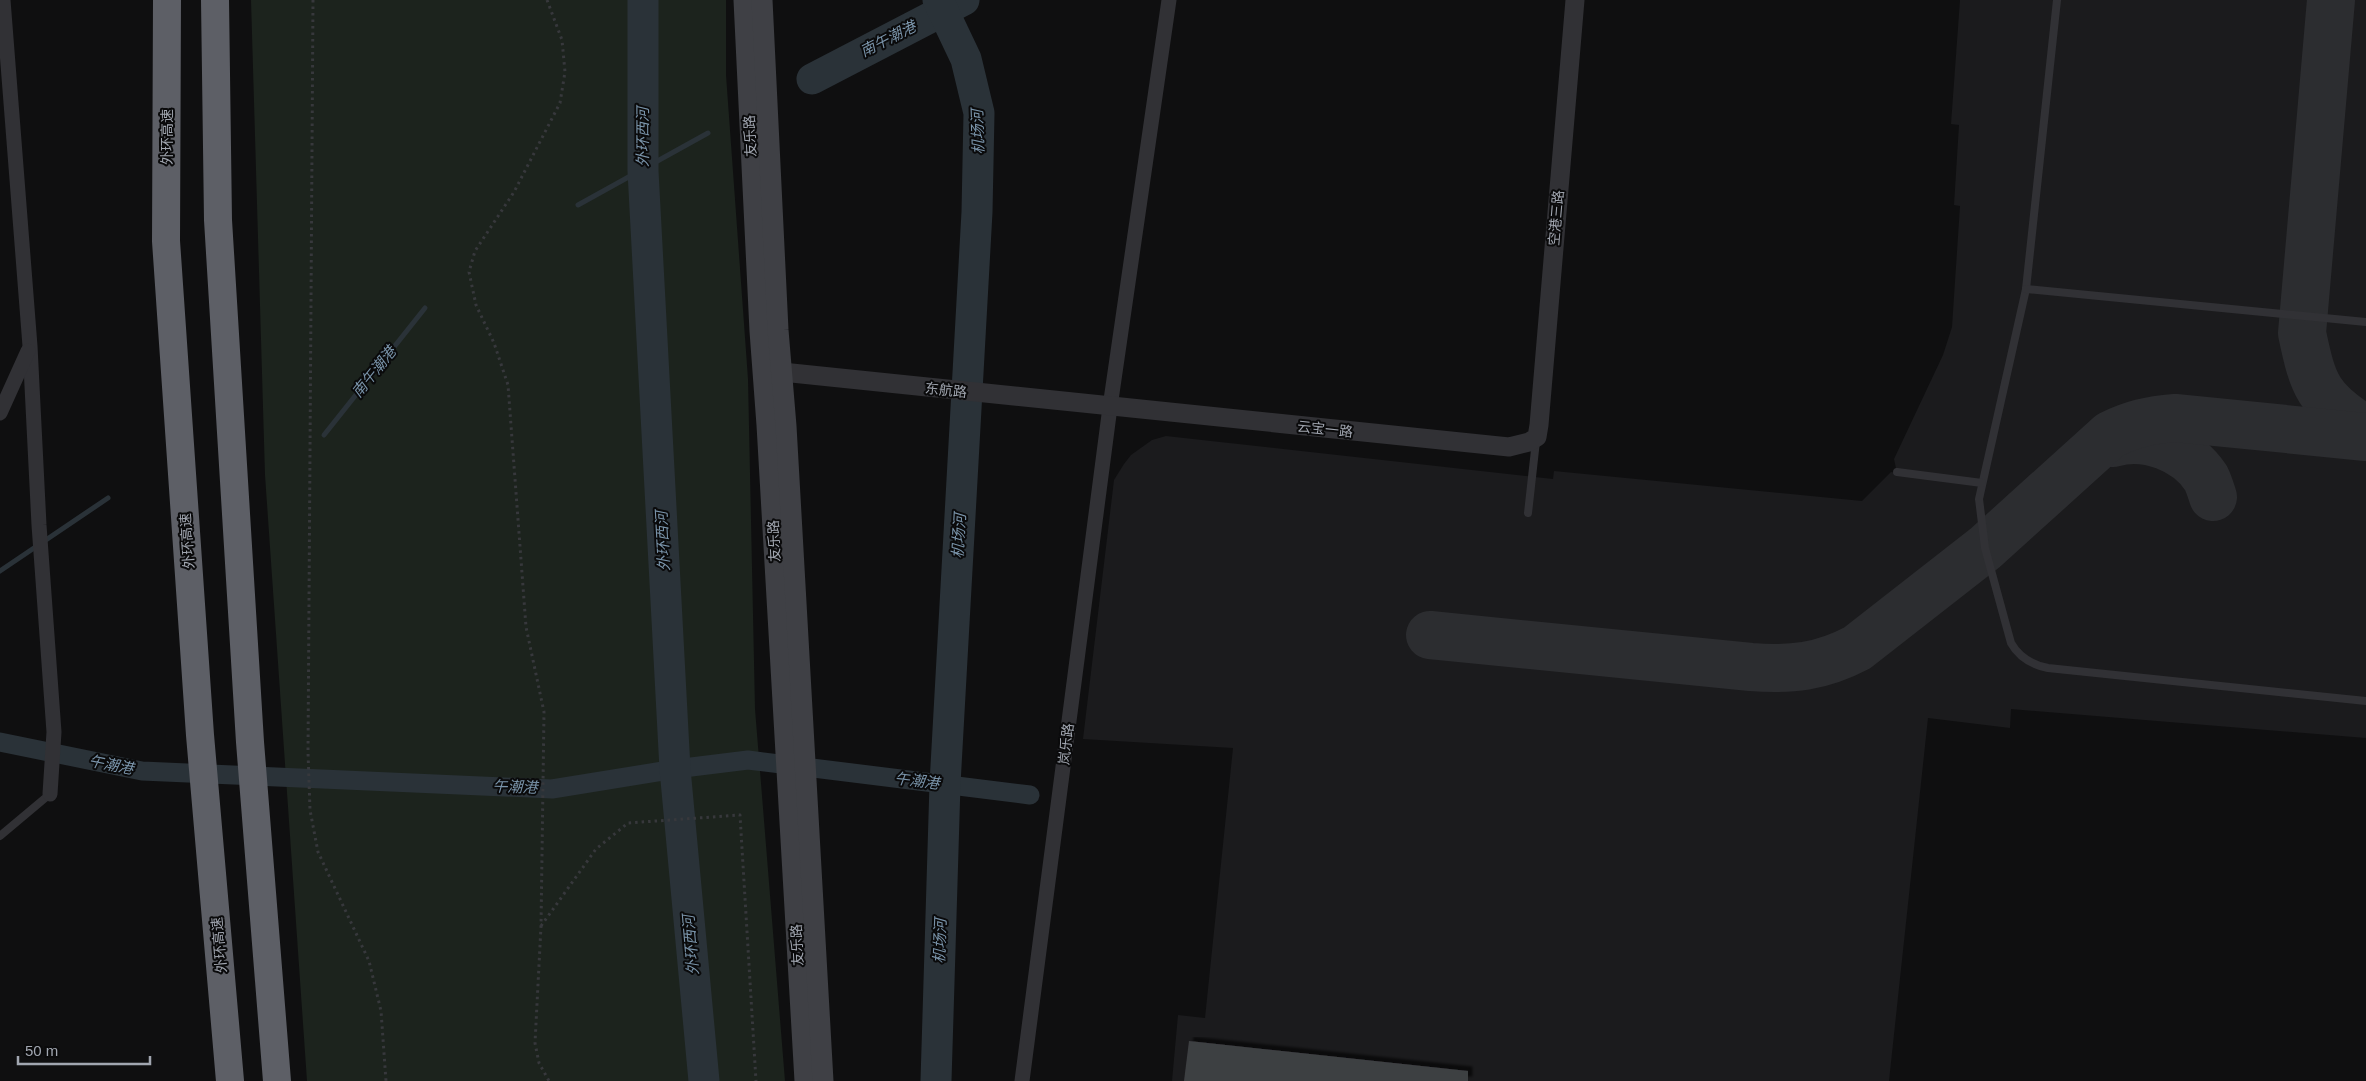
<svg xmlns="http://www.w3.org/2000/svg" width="2366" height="1081" font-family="Helvetica,'Noto Sans SC',sans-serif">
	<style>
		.built { fill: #1b1b1d }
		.green { fill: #1c231d }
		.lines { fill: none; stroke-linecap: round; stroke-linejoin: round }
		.stream { stroke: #2a3238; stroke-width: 5 }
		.canal { stroke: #2a3238; stroke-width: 19 }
		.river { stroke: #2a3238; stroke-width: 31 }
		.taxiway { stroke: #2c2d30; stroke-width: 48 }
		.building { fill: #3e3f43; filter: url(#shadow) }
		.path { stroke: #37383c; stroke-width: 3; stroke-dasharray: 2.5 4; stroke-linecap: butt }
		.service { stroke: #313135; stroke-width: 8 }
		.minor { stroke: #313135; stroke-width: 15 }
		.tertiary { stroke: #313135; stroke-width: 19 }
		.secondary { stroke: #3f4045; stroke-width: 21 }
		.motorway { stroke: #5d5f66; stroke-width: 28 }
		.labels { text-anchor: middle; stroke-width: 4; stroke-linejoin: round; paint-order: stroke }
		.street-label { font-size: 14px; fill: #a1a6b0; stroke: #0a0a0b }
		.water-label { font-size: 15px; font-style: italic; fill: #7a94aa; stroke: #0a0a0b }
	</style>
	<defs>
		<filter id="shadow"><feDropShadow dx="4.5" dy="-4.5" stdDeviation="1" flood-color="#0009"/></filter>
	</defs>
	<rect width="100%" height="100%" fill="#0f0f10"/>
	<polygon class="built" points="1960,0 2366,0 2366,738 2011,709 2010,728 1928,718 1889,1081 1172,1081 1178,1015 1205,1018 1233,748 1083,739 1114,480 1124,464 1131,455 1152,440 1166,436 1553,479 1554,471 1862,501 1891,472 1897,473 1894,459 1943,355 1952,327 1960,206 1954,205 1959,125 1951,124"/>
	<polygon class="green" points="251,0 726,0 726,75 748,379 755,709 785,1081 307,1081 265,475"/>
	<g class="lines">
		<g class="stream">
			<polyline points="578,205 708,133"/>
			<polyline points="324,435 425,308"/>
			<polyline points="0,571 108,498"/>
		</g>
		<polyline class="canal" points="0,742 142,771 552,789 675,769 748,760 1030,795"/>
		<g class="river">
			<polyline points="643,0 643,171 675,769 704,1081"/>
			<polyline points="812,79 964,0"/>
			<polyline points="936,1081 945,784 977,212 979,113 966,59 938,0"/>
		</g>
		<g class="taxiway">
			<path d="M 2331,0 L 2302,333 C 2313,386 2318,400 2366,430"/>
			<path d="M 2113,443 C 2146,433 2187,449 2206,478 C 2209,484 2211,491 2213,497"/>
			<path d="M 1430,635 L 1751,667 C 1791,670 1821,667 1857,648 L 1985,548 L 2110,435 C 2132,424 2150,420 2175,418 L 2366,437"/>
		</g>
	</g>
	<polygon class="building" points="1189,1041 1468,1071 1468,1081 1184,1081"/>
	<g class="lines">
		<g class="path">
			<polyline points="313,0 308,752 310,810 318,852 369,961 381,1011 386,1081"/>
			<polyline points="547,0 562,40 565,72 560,103 514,192 475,251 469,272 476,305 494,343 508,385 526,627 544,712 541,926 535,1043 539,1063 549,1081"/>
			<polyline points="541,926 596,849 628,823 740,815 756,1081"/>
		</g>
		<g class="service">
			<path d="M 2057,0 L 2026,289 L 1979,499 L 1985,548 L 2011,643 C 2019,657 2033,665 2048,668 L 2366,701"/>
			<polyline points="2026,289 2366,322"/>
			<polyline points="1897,472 1982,483"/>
			<polyline points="1528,513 1536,441"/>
			<polyline points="0,836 50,794"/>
		</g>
		<g class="minor">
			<polyline points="3,0 30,346 39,525 54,732 50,794"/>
			<polyline points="0,413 28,351"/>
			<polyline points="1022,1081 1110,407 1169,0"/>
		</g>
		<polyline class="tertiary" points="782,372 1509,447 1529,442 1537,437 1539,425 1575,0"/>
		<g class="secondary">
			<polyline points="744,0 760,331 767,425 805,1081"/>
			<polyline points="762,0 778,330 786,426 823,1081"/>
		</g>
		<g class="motorway">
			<polyline points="167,0 166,241 200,735 230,1081"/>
			<polyline points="215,0 218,220 250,742 277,1081"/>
		</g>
	</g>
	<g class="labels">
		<g class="street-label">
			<text transform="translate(750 136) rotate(-93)" y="5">友乐路</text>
			<text transform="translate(167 137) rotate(-90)" y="5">外环高速</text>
			<text transform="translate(1556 218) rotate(-85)" y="5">空港三路</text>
			<text transform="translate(946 390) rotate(6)" y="5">东航路</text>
			<text transform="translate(1325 429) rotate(6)" y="5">云宝一路</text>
			<text transform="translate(187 541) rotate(-94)" y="5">外环高速</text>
			<text transform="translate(774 541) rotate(-93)" y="5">友乐路</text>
			<text transform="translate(1066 744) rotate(-83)" y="5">岚乐路</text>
			<text transform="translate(219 945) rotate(-95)" y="5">外环高速</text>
			<text transform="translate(797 945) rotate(-93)" y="5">友乐路</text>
		</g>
		<g class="water-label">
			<text transform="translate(888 39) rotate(-27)" y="5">南午潮港</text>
			<text transform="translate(978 132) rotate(-92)" y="5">机场河</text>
			<text transform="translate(643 137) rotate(-90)" y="5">外环西河</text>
			<text transform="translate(374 372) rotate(-51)" y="5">南午潮港</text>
			<text transform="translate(959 536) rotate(-87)" y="5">机场河</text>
			<text transform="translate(663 541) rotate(-93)" y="5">外环西河</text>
			<text transform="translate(111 765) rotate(11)" y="5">午潮港</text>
			<text transform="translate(917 781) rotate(7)" y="5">午潮港</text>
			<text transform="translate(515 787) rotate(2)" y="5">午潮港</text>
			<text transform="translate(940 941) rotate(-88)" y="5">机场河</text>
			<text transform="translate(691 945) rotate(-95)" y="5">外环西河</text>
		</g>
	</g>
	<path d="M18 1056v8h132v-8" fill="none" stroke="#a1a6b0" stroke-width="2.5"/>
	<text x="25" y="1056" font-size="15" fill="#a1a6b0" stroke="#0a0a0b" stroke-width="4" paint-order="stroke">50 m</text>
</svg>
